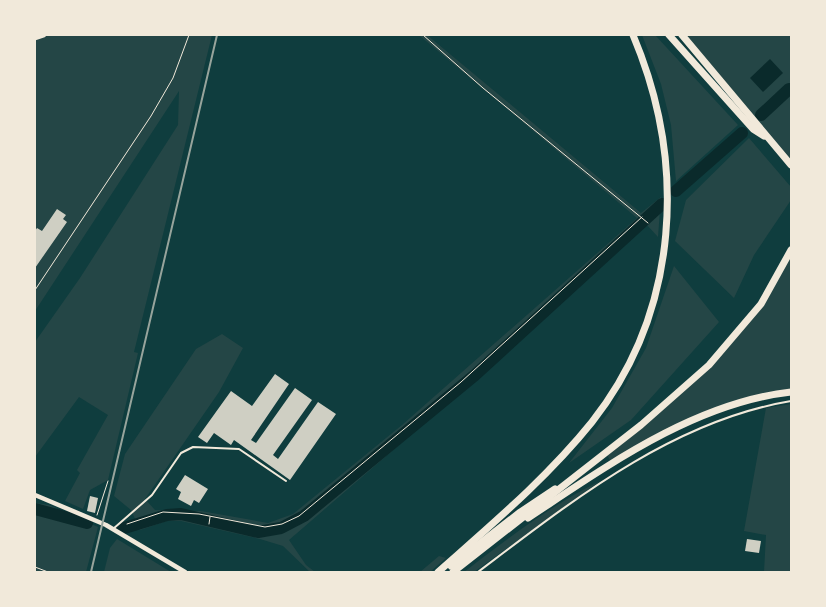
<svg xmlns="http://www.w3.org/2000/svg" width="826" height="607" font-family="Merriweather,serif">
	<style>
		.green { fill: #244646 }
		.water { fill: #0a2a2b }
		.lines { fill: none; stroke-linecap: round; stroke-linejoin: round }
		.river { stroke: #0a2a2b; stroke-width: 12 }
		.building { fill: #cfcfc3 }
		.path { stroke: #f1e9da; stroke-width: 1 }
		.service { stroke: #f1e9da; stroke-width: 2 }
		.minor { stroke: #f1e9da; stroke-width: 4.5 }
		.trunk { stroke: #f1e9da; stroke-width: 7 }
		.rail { stroke: #97a49c; stroke-width: 2 }
	</style>
	<rect width="100%" height="100%" fill="#0f3d3e"/>
	<g class="green">
		<polygon points="35,35 212,35 134,352 138,353 108,480 90,490 83,509 65,501 80,473 77,470 108,415 79,397 35,457 35,342 80,278 178,125 179,91 35,311"/>
		<polygon points="419,35 427,35 641,213 661,197 658,237 647,225 443,407 289,540 306,565 315,572 310,572 283,546 260,539 181,521 167,521 140,530 131,510 114,496 125,454 196,349 222,334 243,348 219,392 145,499 155,510 201,511 268,523 293,514 402,425 637,218"/>
		<polygon points="642,35 655,35 738,125 676,181 671,125 661,84"/>
		<polygon points="682,35 791,35 791,165"/>
		<polygon points="749,138 791,187 791,200 754,255 734,298 675,241 686,200"/>
		<polygon points="791,250 791,392 777,394 690,422 612,464 606,453 709,365 761,304"/>
		<polygon points="674,266 719,322 631,420 569,463 612,408 646,348"/>
		<polygon points="791,404 791,572 764,572 766,535 744,531 766,408"/>
		<path d="M 600,481 L 474,572 L 464,572 C 507,539 551,505 600,481 Z"/>
		<polygon points="35,503 49,505 98,527 86,572 35,572"/>
		<polygon points="117,539 171,572 104,572 110,548"/>
		<polygon points="439,556 446,558 430,572 420,572"/>
	</g>
	<polygon class="water" points="770,59 783,73 763,92 750,78"/>
	<g class="lines">
		<g class="river">
			<polyline points="761,115 789,89"/>
			<polyline points="676,191 742,133"/>
			<polyline points="35,509 87,523"/>
			<polyline points="121,529 167,515 181,514 258,532 281,528 304,516 475,375 662,204"/>
		</g>
	</g>
	<g class="building">
		<polygon points="57,209 66,215 63,219 67,222 35,268 35,231 37,228 42,231"/>
		<polygon points="275,374 289,384 251,440 256,443 295,388 312,400 273,455 278,459 318,402 336,414 290,480 234,440 231,445 214,433 207,443 198,437 231,391 252,406"/>
		<polygon points="185,475 208,489 199,503 194,500 191,506 178,499 181,492 176,489"/>
		<polygon points="90,496 98,498 95,513 87,511"/>
		<polygon points="747,539 761,541 759,553 745,551"/>
	</g>
	<g class="lines">
		<g class="path">
			<polyline points="423,35 483,88 648,223"/>
			<polyline points="35,290 151,116 173,78 189,35"/>
			<polyline points="97,515 108,481"/>
			<polyline points="127,524 163,512 199,514 265,527 282,524 299,516 461,382 642,217"/>
			<polyline points="209,524 210,517"/>
			<polyline points="35,567 48,572"/>
		</g>
		<g class="service">
			<polyline points="113,529 152,495 181,453 193,447 239,449 286,481"/>
			<path d="M 478,572 C 572,501 672,421 791,401"/>
		</g>
		<g class="minor">
			<polyline points="35,38 44,35"/>
			<polyline points="35,495 106,525 185,572"/>
		</g>
		<g class="trunk">
			<polyline points="669,35 753,129 764,136"/>
			<polyline points="682,35 791,165"/>
			<path d="M 528,518 C 607,466 694,403 791,392"/>
			<polyline points="451,566 519,513 555,489"/>
			<path d="M 438,572 C 491,525 547,478 592,422 C 680,310 687,163 633,35"/>
			<polyline points="453,572 641,425 709,365 761,304 791,250"/>
		</g>
		<polyline class="rail" points="91,572 217,35"/>
	</g>
	<rect width="826" height="607" fill="none" stroke="#f1e9da" stroke-width="72"/>
</svg>
